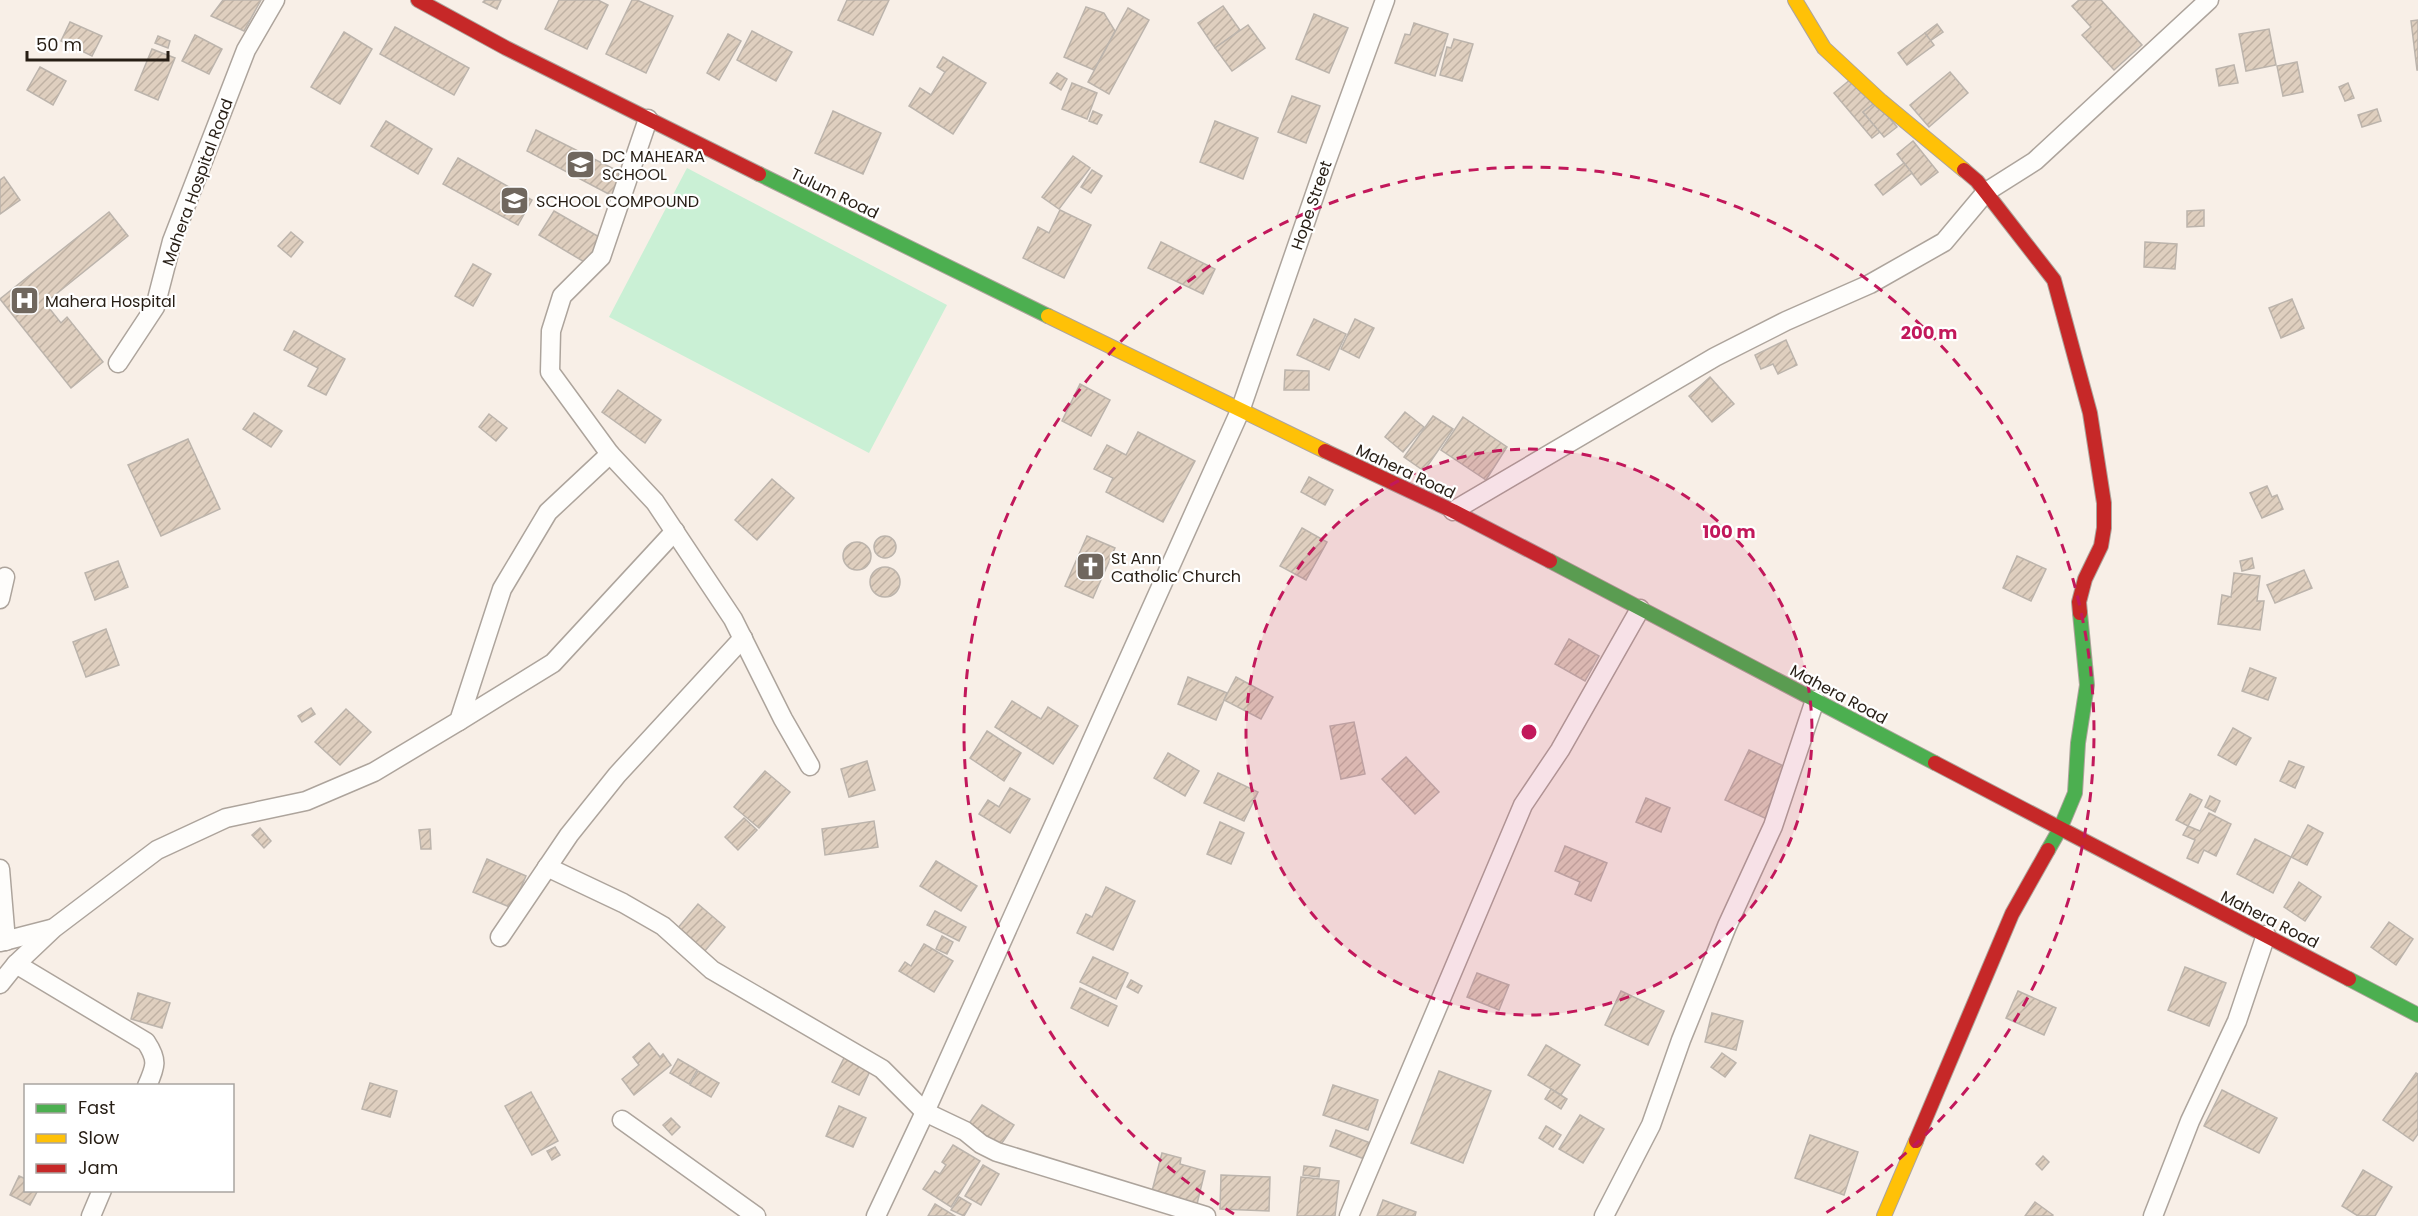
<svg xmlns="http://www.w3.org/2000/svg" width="2418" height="1216" font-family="Poppins,sans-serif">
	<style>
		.pitch { fill: #caf0d5 }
		.building { fill: url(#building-hatch); stroke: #bcb4ac; stroke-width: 1.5 }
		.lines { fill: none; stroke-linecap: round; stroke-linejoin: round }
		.street-casing { stroke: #ada49c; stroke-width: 21 }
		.fast-casing { stroke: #ada49c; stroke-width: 16 }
		.slow-casing { stroke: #ada49c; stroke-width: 16 }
		.jam-casing { stroke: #ada49c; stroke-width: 16 }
		.street { stroke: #fefdfb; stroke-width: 18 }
		.fast { stroke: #4caf50; stroke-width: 14 }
		.slow { stroke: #ffc107; stroke-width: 14 }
		.jam { stroke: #c62828; stroke-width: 14 }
		.ring { fill: none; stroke: #c2185b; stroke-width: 3; stroke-dasharray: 10 8 }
		.labels { text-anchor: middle; stroke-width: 4.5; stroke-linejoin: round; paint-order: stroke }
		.poi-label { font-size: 16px; fill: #271e15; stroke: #fff; text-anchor: start }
		.street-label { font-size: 16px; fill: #271e15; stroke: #fff }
		.centre { fill: #c2185b; stroke: #fff; stroke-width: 3 }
		.ring-label { font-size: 18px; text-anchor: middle; font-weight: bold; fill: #c2185b; stroke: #fff; stroke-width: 4.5; stroke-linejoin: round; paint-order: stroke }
	</style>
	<defs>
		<pattern id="building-hatch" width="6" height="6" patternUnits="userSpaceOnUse" patternTransform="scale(1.5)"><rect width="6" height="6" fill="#dfcfbf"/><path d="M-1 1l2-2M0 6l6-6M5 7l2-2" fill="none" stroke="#bfb1a3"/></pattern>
	</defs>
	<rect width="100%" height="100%" fill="#f8efe7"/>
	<polygon class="pitch" points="687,168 947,305 869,453 609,317"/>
	<g class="building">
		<polygon points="223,0 261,0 244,31 211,16"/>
		<polygon points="485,0 501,0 497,9 483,2"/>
		<polygon points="559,0 598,0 608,5 587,49 545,29"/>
		<polygon points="632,0 637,0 673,16 646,73 606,54"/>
		<polygon points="847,0 889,0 873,35 838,20"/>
		<polygon points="2079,0 2101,0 2142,45 2114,70 2082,35 2091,27 2072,6"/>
		<polygon points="1223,6 1240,30 1215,48 1198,23"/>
		<polygon points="1086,7 1104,13 1115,31 1094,70 1064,57"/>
		<polygon points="1128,8 1149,20 1109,94 1088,82"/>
		<polygon points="1314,14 1348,28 1329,73 1296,59"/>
		<polygon points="2418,20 2418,70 2417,70 2411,21"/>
		<polygon points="70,22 102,36 92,56 61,41"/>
		<polygon points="1414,23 1448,34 1435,76 1395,63 1405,34 1410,35"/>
		<polygon points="1937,24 1943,32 1930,41 1925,33"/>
		<polygon points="1248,25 1265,48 1232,71 1215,48"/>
		<polygon points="395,27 469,68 454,95 380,54"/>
		<polygon points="2269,29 2276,65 2246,71 2239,34"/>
		<polygon points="752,31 792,52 776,81 737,60"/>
		<polygon points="344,32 372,49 340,104 311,87"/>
		<polygon points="1925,33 1934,45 1907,65 1898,53"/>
		<polygon points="728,34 741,41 719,80 707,73"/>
		<polygon points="195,35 222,49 209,74 182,61"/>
		<polygon points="158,36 170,41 168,48 155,43"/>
		<polygon points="1454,39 1473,44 1462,81 1440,75 1447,47 1451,48"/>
		<polygon points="152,49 175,58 158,100 135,90"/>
		<polygon points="943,57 986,83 953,134 909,106 920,88 931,95 945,72 937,67"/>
		<polygon points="2297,62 2303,92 2283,96 2277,66"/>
		<polygon points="2234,65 2238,83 2219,86 2216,69"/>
		<polygon points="40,67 66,81 53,105 27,90"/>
		<polygon points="1950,72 1968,93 1929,127 1910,105"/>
		<polygon points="1057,73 1067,79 1061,90 1050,83"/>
		<polygon points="1851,79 1873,104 1863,112 1880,132 1872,138 1834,93"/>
		<polygon points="1072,83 1097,93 1087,119 1062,109"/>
		<polygon points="2348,83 2354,98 2345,101 2339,87"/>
		<polygon points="1292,96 1320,106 1306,143 1278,132"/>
		<polygon points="1876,102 1897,127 1884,137 1863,112"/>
		<polygon points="2377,109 2381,121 2362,127 2358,115"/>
		<polygon points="833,111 881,133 863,174 815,153"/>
		<polygon points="1093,111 1102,115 1097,124 1089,121"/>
		<polygon points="386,121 432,149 418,174 371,146"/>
		<polygon points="1215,121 1258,138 1243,179 1200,162"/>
		<polygon points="536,130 636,180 620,200 527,151"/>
		<polygon points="1913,141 1938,172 1921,185 1897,154"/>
		<polygon points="1073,156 1090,168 1059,209 1042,197"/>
		<polygon points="458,158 532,200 518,225 443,184"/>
		<polygon points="1904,163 1912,173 1883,195 1875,185"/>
		<polygon points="1092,170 1102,176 1091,193 1081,187"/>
		<polygon points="4,177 20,200 0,214 0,180"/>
		<polygon points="1060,210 1091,225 1064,278 1023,258 1038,227 1049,233"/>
		<polygon points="2204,210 2204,226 2187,227 2187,211"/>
		<polygon points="554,211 601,238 586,263 539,235"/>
		<polygon points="109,212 128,236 45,303 61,323 67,317 103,362 71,388 0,299"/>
		<polygon points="291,232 303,242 291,257 278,246"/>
		<polygon points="1161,242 1215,269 1203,294 1148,268"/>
		<polygon points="2145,242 2177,244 2175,269 2144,267"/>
		<polygon points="473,264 491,274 473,306 455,296"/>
		<polygon points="2292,299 2304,328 2281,338 2269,308"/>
		<polygon points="1314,319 1346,334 1329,370 1297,355"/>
		<polygon points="1355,319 1374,328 1359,358 1341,349"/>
		<polygon points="294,331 345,359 326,395 308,386 318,368 284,350"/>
		<polygon points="1786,340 1797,365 1778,374 1773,364 1761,369 1755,355"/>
		<polygon points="1285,370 1309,371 1309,390 1284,390"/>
		<polygon points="1710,377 1734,404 1712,422 1689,396"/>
		<polygon points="1080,384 1110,400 1091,436 1062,421"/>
		<polygon points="618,390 661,420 645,443 602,412"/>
		<polygon points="1405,412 1424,427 1403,452 1385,437"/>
		<polygon points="254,413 282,431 271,447 243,429"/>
		<polygon points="489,414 507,428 496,441 479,427"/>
		<polygon points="1433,416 1453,429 1424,471 1404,457"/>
		<polygon points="1463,417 1507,447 1486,480 1441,450"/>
		<polygon points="1138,432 1195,461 1163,522 1106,492 1113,478 1094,469 1107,445 1126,455"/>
		<polygon points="188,439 220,509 161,536 128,465"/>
		<polygon points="1309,477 1333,490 1325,505 1301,492"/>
		<polygon points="772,479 794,498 757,540 735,520"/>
		<polygon points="2267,486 2272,497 2277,495 2283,509 2262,518 2250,493"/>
		<polygon points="1302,528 1327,542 1306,580 1280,566"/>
		<polygon points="1087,536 1115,548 1093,598 1065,586"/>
		<circle cx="885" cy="547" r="11"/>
		<circle cx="857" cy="556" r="14"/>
		<polygon points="2017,556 2046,569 2031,601 2003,588"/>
		<polygon points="2252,558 2254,568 2242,571 2240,561"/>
		<polygon points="118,561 128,587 95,600 85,573"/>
		<circle cx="885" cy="582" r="15"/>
		<polygon points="2304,570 2312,588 2275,603 2267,585"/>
		<polygon points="2234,573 2260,576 2257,601 2264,601 2260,630 2218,624 2222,595 2231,597"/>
		<polygon points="106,629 119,665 86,677 73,642"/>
		<polygon points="1569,639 1599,656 1585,681 1555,664"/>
		<polygon points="2250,668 2276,678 2268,700 2242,691"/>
		<polygon points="1188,677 1227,693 1216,720 1178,704"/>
		<polygon points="1236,677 1273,697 1261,719 1224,700"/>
		<polygon points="1012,701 1041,719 1048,707 1078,726 1053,764 995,727"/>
		<polygon points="311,708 315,714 302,722 298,716"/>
		<polygon points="346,709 371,732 340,765 315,742"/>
		<polygon points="1354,722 1365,774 1341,779 1330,726"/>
		<polygon points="2233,728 2251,738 2236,765 2218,755"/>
		<polygon points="987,731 1021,753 1004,781 970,758"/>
		<polygon points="1749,750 1790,769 1767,819 1725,800"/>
		<polygon points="1168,753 1199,771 1185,796 1154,778"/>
		<polygon points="1406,757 1439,792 1415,814 1382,779"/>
		<polygon points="867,761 875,790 849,797 841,769"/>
		<polygon points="2289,761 2304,767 2295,788 2280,781"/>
		<polygon points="765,771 790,792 759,828 734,807"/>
		<polygon points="1218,773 1258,792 1244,821 1204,803"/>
		<polygon points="1010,788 1030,799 1010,833 979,814 988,800 999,807"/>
		<polygon points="2190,794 2202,800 2188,826 2176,820"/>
		<polygon points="2210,796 2220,801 2215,812 2205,807"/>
		<polygon points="1646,798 1670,808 1661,832 1636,822"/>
		<polygon points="2209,813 2231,824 2216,856 2204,850 2198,863 2187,858 2195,840 2183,835 2188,826 2200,831"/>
		<polygon points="744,818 757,830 738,850 725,837"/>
		<polygon points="874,821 878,847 825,855 822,829"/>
		<polygon points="1220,822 1244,833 1231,864 1207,854"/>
		<polygon points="2308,825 2323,833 2307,865 2291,857"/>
		<polygon points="260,828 271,841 264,848 252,835"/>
		<polygon points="430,829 431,849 421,849 419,830"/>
		<polygon points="2255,839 2291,857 2273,893 2237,874"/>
		<polygon points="1565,846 1607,863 1591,901 1575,894 1580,882 1555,871"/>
		<polygon points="487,859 526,876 512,908 473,892"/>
		<polygon points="936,861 977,886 961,911 920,886"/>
		<polygon points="2299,882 2321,897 2305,921 2284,907"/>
		<polygon points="1106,887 1135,901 1113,950 1077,933 1086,914 1092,917"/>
		<polygon points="698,904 725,927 704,952 677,929"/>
		<polygon points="935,911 966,927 959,941 927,925"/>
		<polygon points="2389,922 2413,939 2396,965 2371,947"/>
		<polygon points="942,936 953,942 947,954 936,949"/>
		<polygon points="924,944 953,961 934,992 899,971 905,962 911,966"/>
		<polygon points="1093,957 1128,973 1116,999 1080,982"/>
		<polygon points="2185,967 2226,983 2209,1026 2168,1010"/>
		<polygon points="1477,973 1509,985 1499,1010 1467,997"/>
		<polygon points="1131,980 1142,986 1138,993 1127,987"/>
		<polygon points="1080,988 1117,1006 1108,1026 1071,1008"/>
		<polygon points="1621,991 1664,1011 1648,1045 1605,1025"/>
		<polygon points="2018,991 2056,1008 2044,1035 2006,1018"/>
		<polygon points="138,993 170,1003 162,1028 131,1019"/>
		<polygon points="1712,1013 1743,1021 1736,1050 1705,1042"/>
		<polygon points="649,1043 660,1057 663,1054 671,1065 634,1095 622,1079 639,1065 633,1057"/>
		<polygon points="1546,1045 1580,1065 1561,1095 1528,1075"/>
		<polygon points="1722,1053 1736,1063 1725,1077 1711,1067"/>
		<polygon points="844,1058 870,1071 859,1095 832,1082"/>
		<polygon points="678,1059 697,1070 689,1084 670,1073"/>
		<polygon points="698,1071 719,1083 711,1097 690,1085"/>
		<polygon points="1439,1071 1491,1091 1463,1163 1411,1143"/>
		<polygon points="2416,1073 2418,1074 2418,1134 2413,1141 2383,1120"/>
		<polygon points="370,1083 397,1091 390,1117 362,1109"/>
		<polygon points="1333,1085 1378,1100 1368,1130 1323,1115"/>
		<polygon points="1551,1089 1567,1099 1561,1109 1545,1099"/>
		<polygon points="2222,1090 2277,1118 2259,1153 2204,1126"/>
		<polygon points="531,1092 558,1141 532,1155 505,1106"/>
		<polygon points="982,1105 1014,1125 1000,1146 968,1125"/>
		<polygon points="839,1106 866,1118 853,1147 826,1136"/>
		<polygon points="1580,1115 1604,1129 1583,1163 1559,1149"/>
		<polygon points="671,1118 680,1127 672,1135 663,1125"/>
		<polygon points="1546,1126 1561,1135 1553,1147 1539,1138"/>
		<polygon points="1336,1130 1373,1144 1367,1160 1330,1146"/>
		<polygon points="1810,1135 1858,1152 1844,1195 1795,1178"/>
		<polygon points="953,1145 980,1161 951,1207 923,1189 935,1171 940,1174 946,1165 942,1162"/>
		<polygon points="555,1147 560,1155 552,1160 547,1151"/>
		<polygon points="1162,1153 1181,1158 1180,1164 1205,1171 1197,1204 1152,1191"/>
		<polygon points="2043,1156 2049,1162 2042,1170 2036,1164"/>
		<polygon points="983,1165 999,1174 981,1205 965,1196"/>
		<polygon points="1304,1166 1320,1168 1319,1177 1303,1175"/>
		<polygon points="2363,1170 2392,1187 2375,1216 2358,1216 2342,1206"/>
		<polygon points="1221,1175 1270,1177 1269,1211 1220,1209"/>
		<polygon points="19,1176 26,1179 26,1190 38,1190 30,1205 10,1195"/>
		<polygon points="1301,1177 1339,1181 1335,1216 1297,1216"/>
		<polygon points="959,1197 971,1204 964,1216 951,1210"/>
		<polygon points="1383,1200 1416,1212 1415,1216 1377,1216"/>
		<polygon points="2035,1202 2053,1215 2052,1216 2025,1216"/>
		<polygon points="935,1204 955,1216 928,1216"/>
	</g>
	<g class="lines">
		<defs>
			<g id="street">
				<polyline points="118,363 155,307 172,241 246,50 275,0"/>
				<polyline points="610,454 655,502 733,619 783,719 810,766"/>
				<polyline points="1453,511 1715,357 1786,321 1870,284 1944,242 1986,192 2035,161 2209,0"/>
				<polyline points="0,599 5,577"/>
				<polyline points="459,721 553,663 675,531"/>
				<polyline points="547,867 623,903 663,926 712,970 882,1069 925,1112 965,1131 981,1144 997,1152 1206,1216"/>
				<polyline points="0,869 6,941"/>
				<polyline points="500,937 569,835 617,775 743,638"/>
				<polyline points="0,942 51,929"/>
				<path d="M 16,964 L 146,1042 C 158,1060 156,1066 147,1086"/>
				<polyline points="0,984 16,964 54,928 157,850 226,818 306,801 374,772 459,721 502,589 548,512 610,454 550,372 551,331 562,296 601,257 648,119"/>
				<polyline points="622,1120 756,1216"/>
				<polyline points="91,1216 102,1190"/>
				<polyline points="876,1216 925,1112 1240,411 1324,168 1385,0"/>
				<polyline points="1349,1216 1523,805 1560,750 1640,609"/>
				<polyline points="1604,1216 1651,1125 1681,1040 1727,926 1773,826 1815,700"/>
				<polyline points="2153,1216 2190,1121 2237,1021 2266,935"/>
			</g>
			<g id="fast">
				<polyline points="759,174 1048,316"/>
				<polyline points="1550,561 1935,763"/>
				<polyline points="2048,850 2060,829 2075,793 2078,743 2087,685 2080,613"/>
				<polyline points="2349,979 2418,1015"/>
			</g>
			<g id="slow">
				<polyline points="1795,0 1824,48 1881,101 1964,170"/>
				<polyline points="1048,316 1325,451"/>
				<polyline points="1884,1216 1916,1141"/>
			</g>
			<g id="jam">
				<polyline points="418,0 506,48 759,174"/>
				<polyline points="1964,170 1977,181 2054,280 2090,413 2104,503 2104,528 2101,546 2085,579 2079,602 2080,613"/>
				<polyline points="1325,451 1453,511 1550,561"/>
				<polyline points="1935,763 2349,979"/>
				<polyline points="1916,1141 2012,914 2048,850"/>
			</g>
		</defs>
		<use href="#street" class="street-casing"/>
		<use href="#fast" class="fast-casing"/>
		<use href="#slow" class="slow-casing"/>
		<use href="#jam" class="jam-casing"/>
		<use href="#street" class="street"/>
		<use href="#fast" class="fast"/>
		<use href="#slow" class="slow"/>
		<use href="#jam" class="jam"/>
	</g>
	<circle cx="1529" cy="732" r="283" fill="#c2185b" fill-opacity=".12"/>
	<g class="ring">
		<circle cx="1529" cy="732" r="283"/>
		<path d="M1234 1214A565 565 0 1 1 1824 1214"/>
	</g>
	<defs>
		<symbol id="school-square" viewBox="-11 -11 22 22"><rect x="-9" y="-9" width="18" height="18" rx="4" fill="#70675e" stroke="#fff"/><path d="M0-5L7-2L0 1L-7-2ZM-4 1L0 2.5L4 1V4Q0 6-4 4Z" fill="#fff"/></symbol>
		<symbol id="hospital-square" viewBox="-11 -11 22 22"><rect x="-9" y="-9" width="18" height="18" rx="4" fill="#70675e" stroke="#fff"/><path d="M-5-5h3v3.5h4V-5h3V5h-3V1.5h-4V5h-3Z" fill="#fff"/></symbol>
		<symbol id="church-square" viewBox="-11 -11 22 22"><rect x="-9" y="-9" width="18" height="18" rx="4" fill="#70675e" stroke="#fff"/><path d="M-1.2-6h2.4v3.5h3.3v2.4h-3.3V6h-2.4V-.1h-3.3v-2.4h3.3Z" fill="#fff"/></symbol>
	</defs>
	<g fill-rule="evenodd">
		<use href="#school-square" x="564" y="148" width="33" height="33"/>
		<use href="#school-square" x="498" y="184" width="33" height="33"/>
		<use href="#hospital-square" x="8" y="284" width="33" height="33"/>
		<use href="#church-square" x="1074" y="550" width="33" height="33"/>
	</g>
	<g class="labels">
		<g class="poi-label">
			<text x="602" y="162">DC MAHEARA<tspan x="602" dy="18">SCHOOL</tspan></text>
			<text x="536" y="207">SCHOOL COMPOUND</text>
			<text x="45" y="307">Mahera Hospital</text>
			<text x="1111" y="564">St Ann<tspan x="1111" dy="18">Catholic Church</tspan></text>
		</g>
		<g class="street-label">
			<text transform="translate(197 182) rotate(-70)" y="6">Mahera Hospital Road</text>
			<text transform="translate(835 193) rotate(26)" y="6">Tulum Road</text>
			<text transform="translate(1311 205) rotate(-71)" y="6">Hope Street</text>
			<text transform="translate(1406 471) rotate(25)" y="6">Mahera Road</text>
			<text transform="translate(1839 694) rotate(28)" y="6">Mahera Road</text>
			<text transform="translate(2270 919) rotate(27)" y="6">Mahera Road</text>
		</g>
	</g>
	<circle cx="1529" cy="732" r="9" class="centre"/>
	<g class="ring-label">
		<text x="1929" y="339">200 m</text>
		<text x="1729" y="538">100 m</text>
	</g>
	<rect x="24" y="1084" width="210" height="108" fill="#ffffff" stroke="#a9a5a1" stroke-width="1.5"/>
	<rect x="36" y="1104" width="30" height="9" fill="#4caf50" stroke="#a9a5a1" stroke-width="1.5"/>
	<text x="78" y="1114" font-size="18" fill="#271e15">Fast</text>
	<rect x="36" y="1134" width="30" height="9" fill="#ffc107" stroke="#a9a5a1" stroke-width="1.5"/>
	<text x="78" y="1144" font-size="18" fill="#271e15">Slow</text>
	<rect x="36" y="1164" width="30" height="9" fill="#c62828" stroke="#a9a5a1" stroke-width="1.5"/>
	<text x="78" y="1174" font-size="18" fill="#271e15">Jam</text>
	<path d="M27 51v9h141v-9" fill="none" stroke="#271e15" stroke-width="3"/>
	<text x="36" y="51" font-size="18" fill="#271e15" stroke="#ffffff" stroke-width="4.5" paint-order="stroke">50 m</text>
</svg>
